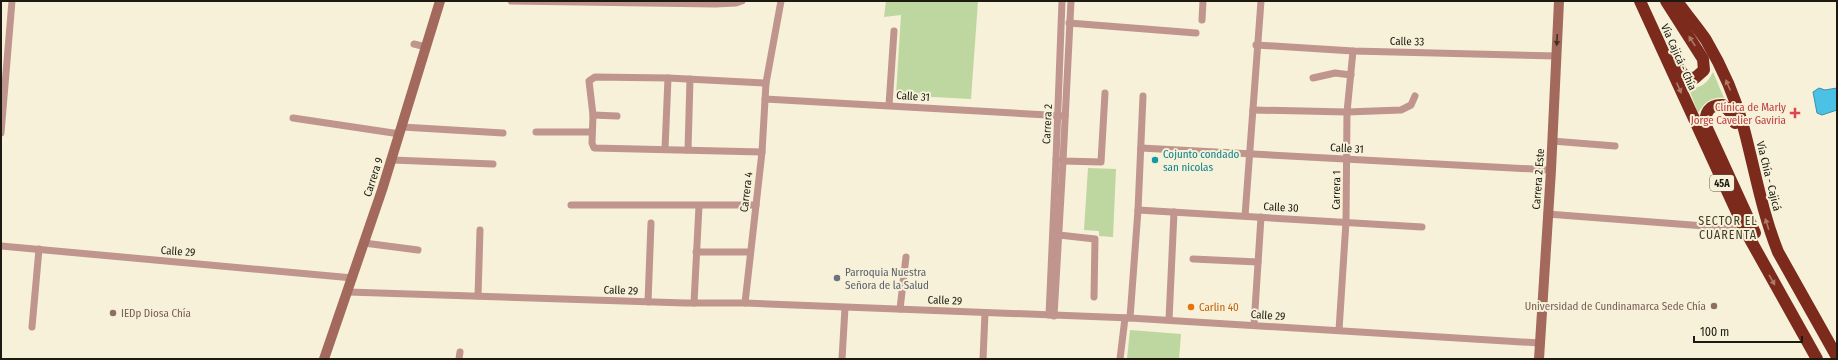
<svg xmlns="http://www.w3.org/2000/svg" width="1838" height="360" font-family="'Fira Sans Condensed',sans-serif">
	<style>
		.green { fill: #bed6a0 }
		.water { fill: #4bc2e5; stroke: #3d90a5 }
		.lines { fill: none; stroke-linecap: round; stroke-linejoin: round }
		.street { stroke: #bf958d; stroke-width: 7 }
		.secondary { stroke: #a3695d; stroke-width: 10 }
		.highway { stroke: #7b2a1c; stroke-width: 12 }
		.oneway { fill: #443228 }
		.oneway2 { fill: #ac7a67 }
		.health-dot { fill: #e0444e; stroke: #f6f1d8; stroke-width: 1.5 }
		.culture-dot { fill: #0f9aa8; stroke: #f6f1d8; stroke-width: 1.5 }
		.worship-dot { fill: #6b7280; stroke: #f6f1d8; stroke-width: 1.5 }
		.education-dot { fill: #8d6e63; stroke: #f6f1d8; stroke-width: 1.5 }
		.food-dot { fill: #e8710a; stroke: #f6f1d8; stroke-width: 1.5 }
		.labels { text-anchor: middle; stroke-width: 4; stroke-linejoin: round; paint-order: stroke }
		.shield { fill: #f6f1d8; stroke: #5d5a4d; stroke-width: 1 }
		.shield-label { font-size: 10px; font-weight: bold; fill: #1c1a11 }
		.street-label { font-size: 11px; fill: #1c1a11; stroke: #f6f1d8 }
		.health-label { font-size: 11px; fill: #be3a42; stroke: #f6f1d8; text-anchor: end }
		.culture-label { font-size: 11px; fill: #0d838f; stroke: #f6f1d8; text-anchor: start }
		.worship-label { font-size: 11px; fill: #5b616d; stroke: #f6f1d8; text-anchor: start }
		.education-label { font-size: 11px; fill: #785e54; stroke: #f6f1d8; text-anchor: end }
		.food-label { font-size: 11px; fill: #c56008; stroke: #f6f1d8; text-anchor: start }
		.neighbourhood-label { font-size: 12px; letter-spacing: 1px; fill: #413d29; stroke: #f6f1d8 }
	</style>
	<rect width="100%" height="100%" fill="#f6f1d8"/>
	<g class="green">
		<polygon points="886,1 978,1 971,99 896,95 901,15 884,17"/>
		<path d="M 1713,72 L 1724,98 C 1711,96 1704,103 1698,113 L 1689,89 C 1702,87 1707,84 1713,72 Z"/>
		<polygon points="1088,168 1116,169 1113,237 1099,236 1099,231 1084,230"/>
		<polygon points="1130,330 1181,334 1179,359 1127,359"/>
	</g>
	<polygon class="water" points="1819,88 1825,90 1837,88 1837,110 1822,115 1817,113 1813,92"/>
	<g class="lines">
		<g class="street">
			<polyline points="511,1 715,4 736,3 742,1"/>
			<polyline points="1071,1 1063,161 1101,162 1105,93"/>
			<polyline points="1202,20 1203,1"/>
			<polyline points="1069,23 1196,33"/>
			<polyline points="414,44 426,47"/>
			<polyline points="1256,45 1353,51 1556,56"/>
			<polyline points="1313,78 1335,73 1351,75"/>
			<polyline points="765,99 1065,116"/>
			<polyline points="889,105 894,31"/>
			<polyline points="1253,110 1347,112 1401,110 1411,105 1415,96"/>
			<polyline points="593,115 617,116"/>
			<polyline points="293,118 400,134"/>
			<polyline points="402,127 503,133"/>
			<polyline points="536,132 592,132"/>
			<polyline points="1,133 12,1"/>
			<polyline points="1552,141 1615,146"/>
			<polyline points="1141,148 1551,170"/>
			<polyline points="665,149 668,78"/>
			<polyline points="688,150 690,79"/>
			<polyline points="762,152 594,148 592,143 593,115 589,81 595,77 668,78 766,83"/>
			<polyline points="392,160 493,164"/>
			<polyline points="571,205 756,205"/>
			<polyline points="1138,210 1422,227"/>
			<polyline points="1547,214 1731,228 1746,232"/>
			<polyline points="1245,216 1261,1"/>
			<polyline points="1059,235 1095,239 1094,297"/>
			<polyline points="364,243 418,250"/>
			<polyline points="1,246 353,278"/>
			<polyline points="696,252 750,252"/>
			<polyline points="1193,259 1258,262"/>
			<polyline points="348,292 685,303 745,303 1130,318 1540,343"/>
			<polyline points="478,296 480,230"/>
			<polyline points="648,302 651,223"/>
			<polyline points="694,303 699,206"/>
			<polyline points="745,303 762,152 766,83 781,1"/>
			<polyline points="900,309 906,257"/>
			<polyline points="1049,315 1056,159"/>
			<polyline points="1054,316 1063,161 1056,159 1062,1"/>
			<polyline points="1130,318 1138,210 1143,96"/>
			<polyline points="1169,320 1174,212"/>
			<polyline points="1254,325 1261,217"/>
			<polyline points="32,327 39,249"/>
			<polyline points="1339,330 1346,222 1347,112 1353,51"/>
			<polyline points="459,359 460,352"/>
			<polyline points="842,359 845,308"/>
			<polyline points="983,359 985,313"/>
			<polyline points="1120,359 1125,318"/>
		</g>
		<g class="secondary">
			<polyline points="324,359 382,190 440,1"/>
			<polyline points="1539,359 1551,170 1559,1"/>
		</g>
		<g class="highway">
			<polyline points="1640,1 1746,232 1817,359"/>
			<path d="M 1666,1 L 1703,59 L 1704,70 L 1695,78 C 1682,79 1679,68 1674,58"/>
			<path d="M 1677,1 C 1686,14 1697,27 1706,40 C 1722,67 1736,99 1744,129 C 1755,171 1762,212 1778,252 L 1837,357"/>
			<path d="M 1735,123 L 1732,114 L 1723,105 C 1709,104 1704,113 1706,126 L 1755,233"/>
		</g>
	</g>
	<defs><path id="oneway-solid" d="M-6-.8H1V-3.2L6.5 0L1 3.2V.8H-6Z"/></defs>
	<use class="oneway" href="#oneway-solid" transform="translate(1557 40) rotate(93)"/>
	<g class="oneway2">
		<use href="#oneway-solid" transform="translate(1692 41) rotate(-123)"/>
		<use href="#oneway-solid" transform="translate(1728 85) rotate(-114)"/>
		<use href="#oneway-solid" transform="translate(1679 88) rotate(66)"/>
		<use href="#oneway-solid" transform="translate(1767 224) rotate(-108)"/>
		<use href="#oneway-solid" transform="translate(1772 280) rotate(60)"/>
	</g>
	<path class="health-dot" d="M1793 107h4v4h4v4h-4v4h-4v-4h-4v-4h4z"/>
	<circle class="culture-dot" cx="1155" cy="160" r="4"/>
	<circle class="worship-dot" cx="837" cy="278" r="4"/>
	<g class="education-dot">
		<circle cx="1714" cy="306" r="4"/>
		<circle cx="113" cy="313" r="4"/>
	</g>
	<circle class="food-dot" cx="1191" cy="307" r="4"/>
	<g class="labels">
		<rect class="shield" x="1710" y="175" width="24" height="16" rx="3"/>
		<g class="shield-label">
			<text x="1722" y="187">45A</text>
		</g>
		<g class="street-label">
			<text transform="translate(1407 41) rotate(1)" y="4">Calle 33</text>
			<text transform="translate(1679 57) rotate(66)" y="4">Vía Cajicá - Chía</text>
			<text transform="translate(913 96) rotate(4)" y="4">Calle 31</text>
			<text transform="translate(1047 124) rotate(-87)" y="4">Carrera 2</text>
			<text transform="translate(1347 148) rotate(3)" y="4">Calle 31</text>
			<text transform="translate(1769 176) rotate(76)" y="4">Vía Chía - Cajicá</text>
			<text transform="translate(373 177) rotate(-72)" y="4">Carrera 9</text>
			<text transform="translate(1538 179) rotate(-86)" y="4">Carrera 2 Este</text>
			<text transform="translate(1336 190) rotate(-89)" y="4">Carrera 1</text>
			<text transform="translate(746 192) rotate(-83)" y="4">Carrera 4</text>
			<text transform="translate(1281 207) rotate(3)" y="4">Calle 30</text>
			<text transform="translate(178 251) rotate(4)" y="4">Calle 29</text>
			<text transform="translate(621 290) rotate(2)" y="4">Calle 29</text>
			<text transform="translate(945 300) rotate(2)" y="4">Calle 29</text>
			<text transform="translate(1268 315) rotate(4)" y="4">Calle 29</text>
		</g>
		<g class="health-label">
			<text x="1786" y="111">Clínica de Marly<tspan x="1786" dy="13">Jorge Cavelier Gaviria</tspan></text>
		</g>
		<g class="culture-label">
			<text x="1163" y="158">Cojunto condado<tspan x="1163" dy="13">san nicolas</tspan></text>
		</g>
		<g class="worship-label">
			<text x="845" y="276">Parroquia Nuestra<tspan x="845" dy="13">Señora de la Salud</tspan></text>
		</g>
		<g class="education-label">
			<text x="1706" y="310">Universidad de Cundinamarca Sede Chía</text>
			<text x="121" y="317" text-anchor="start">IEDp Diosa Chía</text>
		</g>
		<g class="food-label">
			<text x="1199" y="311">Carlin 40</text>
		</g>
		<g class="neighbourhood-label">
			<text x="1728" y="225">SECTOR EL<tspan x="1728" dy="14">CUARENTA</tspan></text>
		</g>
	</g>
	<rect width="1838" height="360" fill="none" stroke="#1c1a11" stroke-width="4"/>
	<path d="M1694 336v6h108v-6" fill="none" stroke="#1c1a11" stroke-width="2"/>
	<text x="1700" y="336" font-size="12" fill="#1c1a11" stroke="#f6f1d8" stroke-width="3" paint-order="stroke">100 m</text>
</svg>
